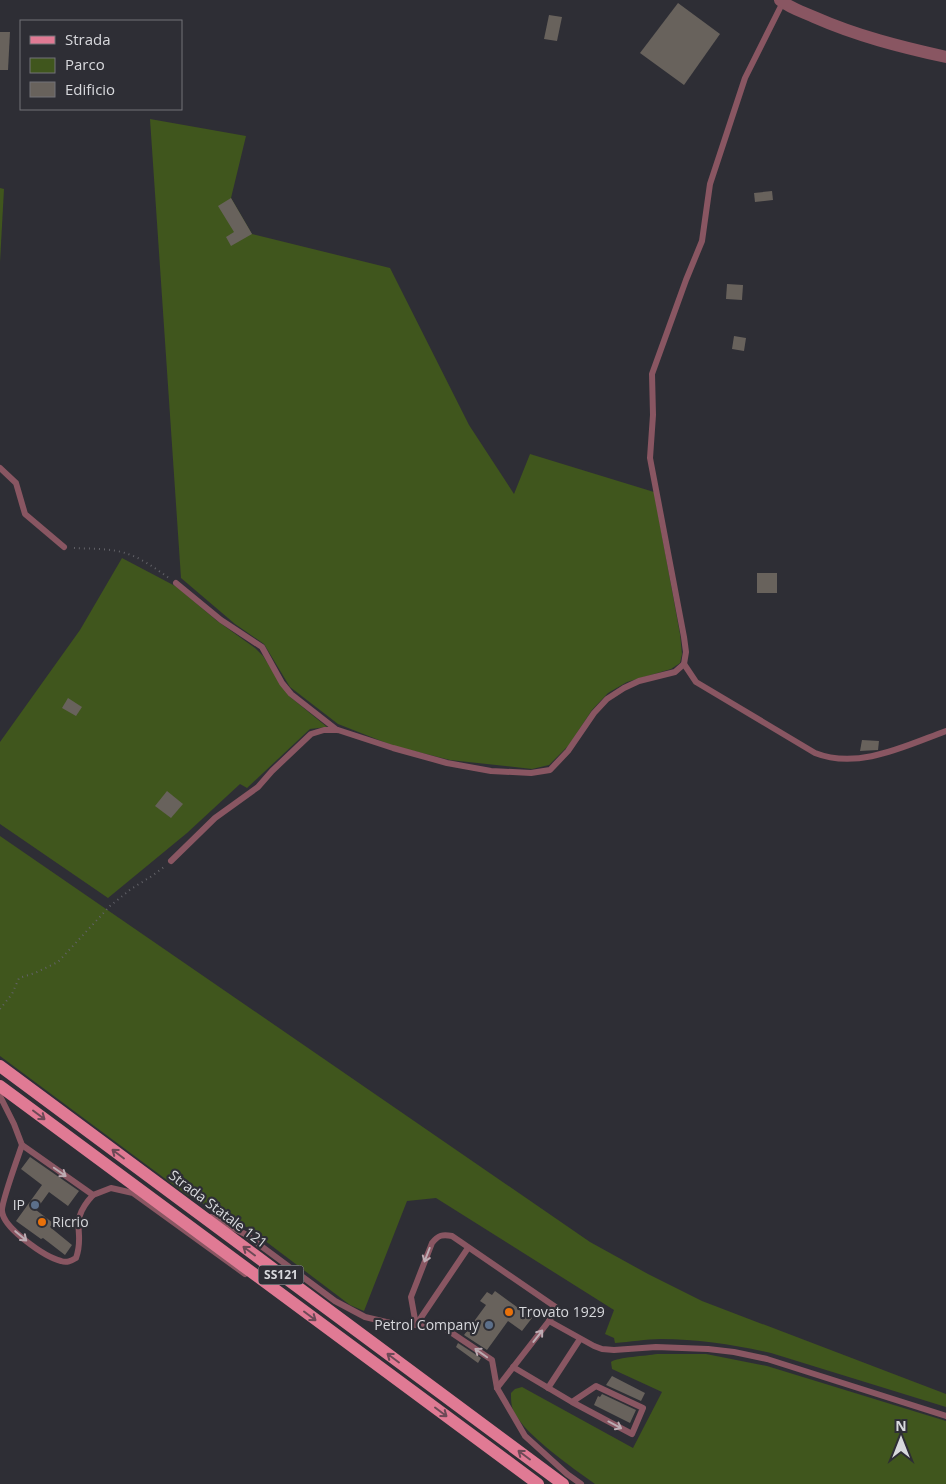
<svg xmlns="http://www.w3.org/2000/svg" width="946" height="1484" font-family="'Open Sans',sans-serif">
	<style>
		.green { fill: #40561d }
		.building { fill: #68625c }
		.lines { fill: none; stroke-linecap: round; stroke-linejoin: round }
		.path { stroke: #626268; stroke-width: 2; stroke-dasharray: 1 4; stroke-linecap: butt }
		.service { stroke: #895662; stroke-width: 6 }
		.tertiary { stroke: #895662; stroke-width: 12 }
		.primary { stroke: #e07a94; stroke-width: 12 }
		.oneway { stroke: #6c4956 }
		.oneway2 { stroke: #bcabb2 }
		.service-dot { fill: #5c6f8a; stroke: #2e2e35; stroke-width: 2 }
		.food-dot { fill: #e8710a; stroke: #2e2e35; stroke-width: 2 }
		.labels { text-anchor: middle; stroke-width: 4.5; stroke-linejoin: round; paint-order: stroke }
		.shield { fill: #2e2e35; stroke: #a5a6ab; stroke-width: 1 }
		.shield-label { font-size: 12px; font-weight: bold; fill: #d8d9dd }
		.poi-label { font-size: 14px; fill: #d8d9dd; stroke: #2e2e35; text-anchor: end }
		.street-label { font-size: 14px; fill: #d8d9dd; stroke: #2e2e35 }
	</style>
	<rect width="100%" height="100%" fill="#2e2e35"/>
	<g class="green">
		<polygon points="150,119 246,136 231,198 252,234 390,268 469,425 514,494 530,454 654,492 680,634 682,654 680,663 671,669 627,682 608,693 592,710 569,745 549,765 532,769 450,760 394,746 338,724 290,687 264,644 235,624 181,578"/>
		<polygon points="0,188 4,189 0,262"/>
		<polygon points="122,558 177,587 216,620 255,648 263,656 289,696 327,727 310,729 247,788 240,784 187,833 108,898 0,824 0,742 80,630"/>
		<path d="M 0,836 L 590,1242 L 648,1274 L 702,1301 L 946,1394 L 946,1407 L 771,1353 C 735,1345 698,1339 661,1339 C 646,1339 630,1342 615,1343 L 614,1338 L 605,1334 L 614,1310 L 436,1198 L 407,1201 L 364,1311 L 350,1305 L 248,1228 L 187,1195 L 0,1056 Z"/>
		<path d="M 657,1354 L 706,1354 L 767,1366 L 946,1421 L 946,1484 L 595,1484 C 573,1468 526,1436 514,1412 C 511,1406 511,1399 511,1393 L 515,1389 L 522,1387 L 633,1448 L 662,1392 L 612,1369 L 611,1362 C 618,1357 646,1356 657,1354 Z"/>
	</g>
	<g class="building">
		<polygon points="678,3 720,34 684,85 640,53"/>
		<polygon points="549,15 562,17 557,41 544,39"/>
		<polygon points="0,32 10,32 8,70 0,70"/>
		<polygon points="772,191 773,200 755,202 754,193"/>
		<polygon points="231,198 252,234 231,246 226,237 234,232 218,206"/>
		<polygon points="727,284 743,285 742,300 726,299"/>
		<polygon points="734,336 746,338 744,351 732,349"/>
		<rect x="757" y="573" width="20" height="20"/>
		<polygon points="68,698 82,707 76,716 62,708"/>
		<polygon points="862,740 879,741 878,750 860,751"/>
		<polygon points="167,791 183,804 171,818 155,806"/>
		<polygon points="30,1157 79,1191 68,1206 49,1192 36,1210 53,1223 50,1227 72,1245 65,1255 43,1238 41,1239 16,1221 42,1185 21,1169"/>
		<polygon points="495,1291 532,1318 522,1331 508,1321 487,1350 464,1335 486,1305 480,1301 487,1292 492,1295"/>
		<polygon points="458,1343 481,1358 478,1363 456,1347"/>
		<polygon points="612,1376 645,1393 641,1401 606,1385"/>
		<polygon points="602,1394 636,1410 630,1423 594,1405 598,1396 600,1397"/>
	</g>
	<g class="lines">
		<g class="path">
			<path d="M 74,548 C 91,549 112,548 128,554 C 143,559 156,569 169,578"/>
			<polyline points="0,1009 12,994 19,978 35,973 58,962 110,906 131,889 152,876 164,867"/>
		</g>
		<g class="service">
			<polyline points="0,468 16,483 25,514 64,547"/>
			<polyline points="176,583 221,620 262,647 282,683 291,694 337,730"/>
			<path d="M 684,664 L 696,682 L 815,753 C 858,770 905,746 946,731"/>
			<polyline points="171,861 215,818 258,787 272,771 311,734 324,730 338,730 393,748 447,763 491,771 531,773 550,770 568,751 594,713 607,699 624,688 639,681 675,672 684,664 686,652 684,637 650,458 653,415 652,374 686,280 702,241 710,184 745,78 783,2"/>
			<polyline points="0,1096 14,1124 22,1145 93,1195 111,1188 133,1193 245,1274"/>
			<path d="M 22,1145 C 18,1157 1,1203 2,1211 C 3,1228 45,1257 61,1261 C 67,1263 71,1261 76,1258 C 86,1231 67,1223 93,1195"/>
			<polyline points="211,1217 245,1234 335,1301 365,1317 399,1325 440,1325 492,1360 497,1388 525,1436 567,1474 581,1484"/>
			<polyline points="549,1321 594,1346 602,1349 614,1350 656,1347 708,1349 734,1352 767,1359 946,1416"/>
			<path d="M 416,1325 L 411,1297 L 432,1243 C 438,1235 443,1234 452,1236 L 557,1308 L 549,1321 L 497,1388"/>
			<polyline points="416,1325 468,1248"/>
			<polyline points="513,1367 572,1402 632,1434 643,1408 596,1386 572,1402"/>
			<polyline points="548,1388 580,1339"/>
		</g>
		<path class="tertiary" d="M 780,0 C 790,8 803,12 814,17 C 857,36 901,47 946,57"/>
		<g class="primary">
			<polyline points="0,1066 563,1484"/>
			<polyline points="0,1086 538,1484"/>
		</g>
	</g>
	<defs><path id="oneway-shaft" d="M-6 0H5M1.5-3L5.5 0L1.5 3" fill="none" stroke-width="1.6" stroke-linecap="round" stroke-linejoin="round" transform="scale(1.25)"/></defs>
	<g class="oneway">
		<use href="#oneway-shaft" transform="translate(39 1115) rotate(37)"/>
		<use href="#oneway-shaft" transform="translate(118 1154) rotate(-143)"/>
		<use href="#oneway-shaft" transform="translate(249 1251) rotate(-143)"/>
		<use href="#oneway-shaft" transform="translate(310 1316) rotate(37)"/>
		<use href="#oneway-shaft" transform="translate(393 1358) rotate(-143)"/>
		<use href="#oneway-shaft" transform="translate(441 1412) rotate(37)"/>
		<use href="#oneway-shaft" transform="translate(524 1455) rotate(-143)"/>
	</g>
	<g class="oneway2">
		<use href="#oneway-shaft" transform="translate(60 1172) rotate(35)"/>
		<use href="#oneway-shaft" transform="translate(21 1236) rotate(40)"/>
		<use href="#oneway-shaft" transform="translate(427 1255) rotate(111)"/>
		<use href="#oneway-shaft" transform="translate(538 1336) rotate(-52)"/>
		<use href="#oneway-shaft" transform="translate(481 1353) rotate(-145)"/>
		<use href="#oneway-shaft" transform="translate(615 1425) rotate(28)"/>
	</g>
	<g class="service-dot">
		<circle cx="35" cy="1205" r="5"/>
		<circle cx="489" cy="1325" r="5"/>
	</g>
	<g class="food-dot">
		<circle cx="42" cy="1222" r="5"/>
		<circle cx="509" cy="1312" r="5"/>
	</g>
	<g class="labels">
		<rect class="shield" x="258.5" y="1265.5" width="45" height="19" rx="4"/>
		<g class="shield-label">
			<text x="281" y="1279">SS121</text>
		</g>
		<g class="poi-label">
			<text x="25" y="1210">IP</text>
			<text x="52" y="1227" text-anchor="start">Ricrio</text>
			<text x="519" y="1317" text-anchor="start">Trovato 1929</text>
			<text x="479" y="1330">Petrol Company</text>
		</g>
		<g class="street-label">
			<text transform="translate(218 1209) rotate(37)" y="5">Strada Statale 121</text>
		</g>
	</g>
	<rect x="20" y="20" width="162" height="90" fill="#2e2e35" stroke="#727278"/>
	<rect x="30" y="36" width="25" height="8" fill="#e07a94" stroke="#727278"/>
	<text x="65" y="45" font-size="15" fill="#d8d9dd">Strada</text>
	<rect x="30" y="58" width="25" height="15" fill="#40561d" stroke="#727278"/>
	<text x="65" y="70" font-size="15" fill="#d8d9dd">Parco</text>
	<rect x="30" y="82" width="25" height="15" fill="#68625c" stroke="#727278"/>
	<text x="65" y="95" font-size="15" fill="#d8d9dd">Edificio</text>
	<g transform="translate(901 1439)" stroke="#2e2e35" stroke-width="4" paint-order="stroke">
	<path d="M0-4L9 19L0 12L-9 19Z" fill="#d8d9dd"/>
	<text y="-8" font-size="14" font-weight="bold" text-anchor="middle" fill="#d8d9dd">N</text>
	</g>
</svg>
